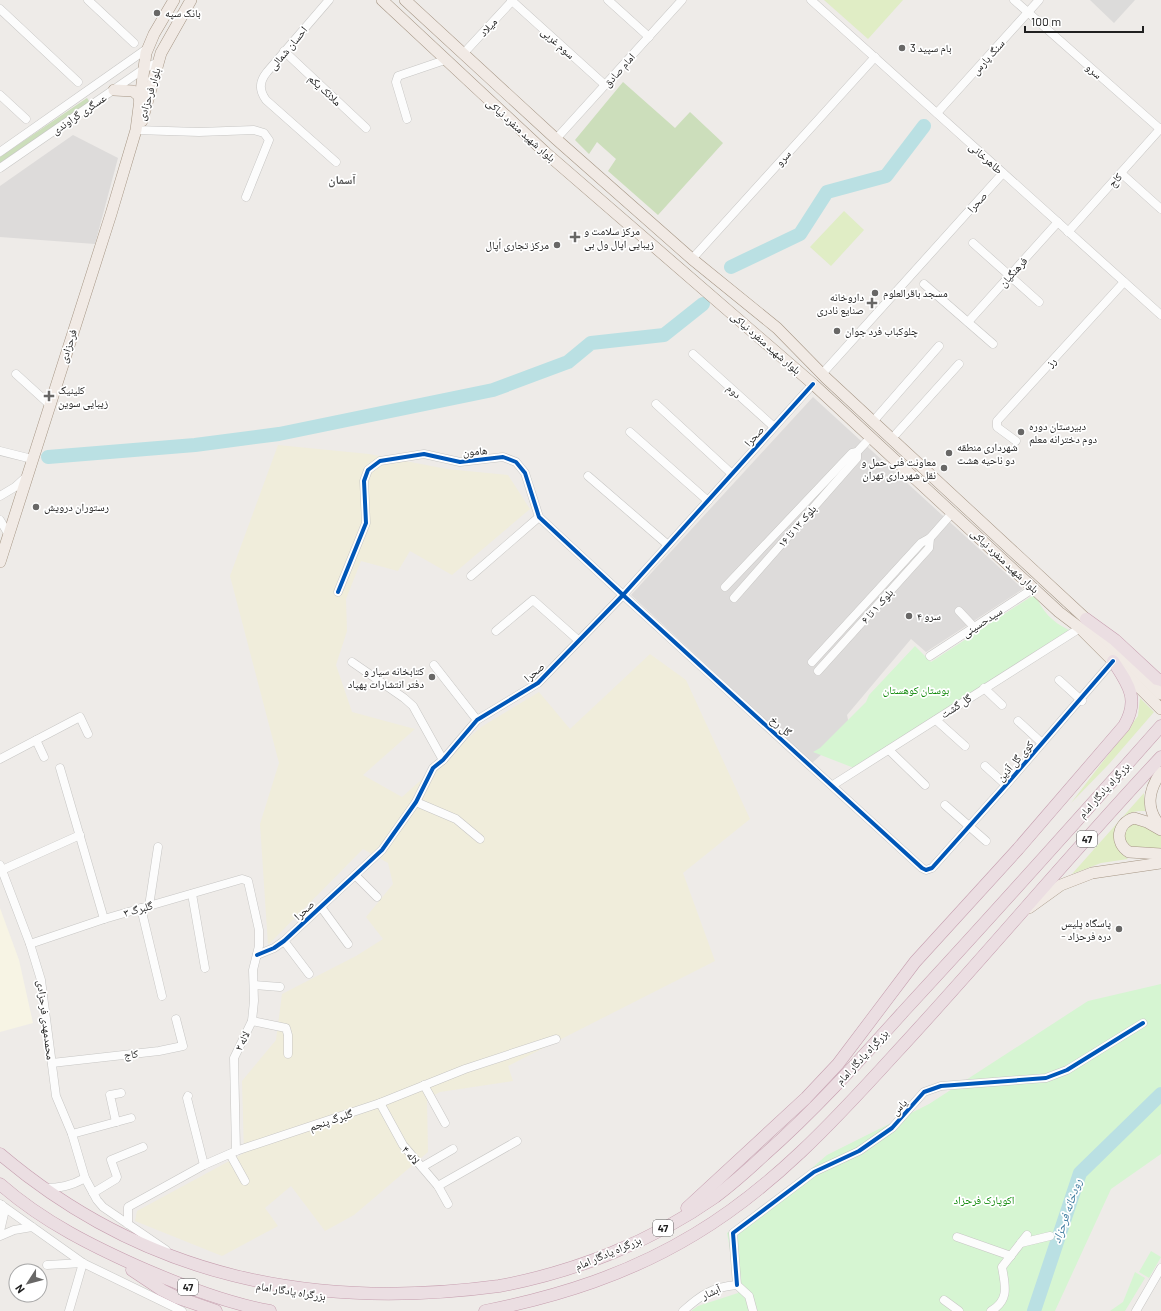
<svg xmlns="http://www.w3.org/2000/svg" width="1161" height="1311" font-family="Barlow,'Noto Naskh Arabic',sans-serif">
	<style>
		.residential { fill: #dddbda }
		.education { fill: #f7f4e4 }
		.religious { fill: #dcdbda }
		.farmland { fill: #f0eddb }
		.grass { fill: #e0edc5 }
		.forest { fill: #ccdebb }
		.park { fill: #d6f5d2 }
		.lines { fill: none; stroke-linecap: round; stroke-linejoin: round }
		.river { stroke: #bae0e3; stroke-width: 14 }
		.minor-casing { stroke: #c7c6c4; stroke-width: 9 }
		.major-casing { stroke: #a59584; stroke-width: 12 }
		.highway-casing { stroke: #c59dae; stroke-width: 13 }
		.minor { stroke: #fcfcfc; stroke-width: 8 }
		.major { stroke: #f1eae5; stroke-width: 11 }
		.highway { stroke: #ebdee2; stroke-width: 12 }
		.cycleway-casing { stroke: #fff; stroke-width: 6 }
		.cycleway { stroke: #0057b8; stroke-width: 4 }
		.poi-dot { fill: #686766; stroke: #fff; stroke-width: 1.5 }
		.labels { text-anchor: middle; stroke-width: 3.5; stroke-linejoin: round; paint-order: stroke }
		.shield { fill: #fff; stroke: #636363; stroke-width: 1 }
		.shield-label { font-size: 10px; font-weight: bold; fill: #202020 }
		.poi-label { font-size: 11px; fill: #202020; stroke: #fff; text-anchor: start }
		.street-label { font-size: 11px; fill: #202020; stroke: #fff }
		.park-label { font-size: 11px; fill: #0a8704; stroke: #fff }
		.neighbourhood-label { font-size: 12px; font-weight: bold; fill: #535353; stroke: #fff }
		.water-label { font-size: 12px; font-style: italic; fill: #3c7a9e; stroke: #fff }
	</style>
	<rect width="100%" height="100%" fill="#eeebe8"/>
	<g class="residential">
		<polygon points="73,135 118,158 95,244 0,237 0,186"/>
		<polygon points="813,397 1023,589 926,652 911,639 847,715 850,729 812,763 631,595"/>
	</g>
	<polygon class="education" points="0,908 19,960 33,1023 0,1032"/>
	<polygon class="religious" points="1090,0 1135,0 1114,23"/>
	<polygon class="farmland" points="278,445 369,454 447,469 508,475 530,509 452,575 410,551 398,571 361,561 346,599 347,631 336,665 352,712 415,729 363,775 402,797 481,727 539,692 570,729 650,654 686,680 750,819 683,873 715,961 508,1066 513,1081 440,1092 427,1099 428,1152 354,1215 325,1231 291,1186 265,1208 278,1226 222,1256 135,1221 137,1211 244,1153 242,1081 276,1040 282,994 356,956 383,939 366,917 393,884 388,863 363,849 268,945 260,824 279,763 230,576"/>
	<g class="grass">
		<polygon points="824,0 903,0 868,39"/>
		<polygon points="844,211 864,230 831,266 810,247"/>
		<polygon points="1140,698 1154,712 1109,764 1071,803 1138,716"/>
		<path d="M 1144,793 L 1145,811 C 1114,809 1103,840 1128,859 L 1101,863 L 1072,874 Z"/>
		<polygon points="1134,822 1161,835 1161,852 1129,849 1123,832"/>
	</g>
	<g class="forest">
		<polygon points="623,82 675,128 690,112 723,143 658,215 608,171 616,159 597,142 589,154 575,140"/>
		<polygon points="87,98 89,101 87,104 0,163 0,157"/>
	</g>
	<g class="park">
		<path d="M 1035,594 C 1042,611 1052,622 1069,630 L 854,768 L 813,752 L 820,748 L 866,702 L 869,695 L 915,646 L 931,662 Z"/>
		<polygon points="1161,984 1161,1154 1111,1189 1055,1311 691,1311 698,1306 738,1293 727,1233 768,1206 827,1155 929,1104 1088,1001"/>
		<polygon points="1151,1251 1161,1257 1149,1278 1139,1272"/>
		<polygon points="1135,1272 1145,1278 1125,1311 1110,1311 1123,1302"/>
	</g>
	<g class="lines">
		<g class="river">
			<polyline points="731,267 800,234 827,192 886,176 924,126"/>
			<polyline points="48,457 195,445 279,434 493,390 568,362 591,343 664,335 703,304"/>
			<polyline points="1034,1311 1080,1173 1161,1094"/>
		</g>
		<defs>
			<g id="minor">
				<polyline points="88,0 134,43"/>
				<path d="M 329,0 L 267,72 C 259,82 259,90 266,100 L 336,162"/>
				<polyline points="511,0 605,85"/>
				<polyline points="608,0 649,37"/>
				<polyline points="811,0 1161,315"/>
				<polyline points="1014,0 1160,129"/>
				<polyline points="0,9 78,82"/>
				<polyline points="284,51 366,128"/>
				<polyline points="463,54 513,0"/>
				<polyline points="0,95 26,119"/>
				<polyline points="937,113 1039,0"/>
				<polyline points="407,119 396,82 398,76 445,60"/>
				<polyline points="136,130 199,132 254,130 264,133 269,140 246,197"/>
				<polyline points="556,139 682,0"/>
				<polyline points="0,152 148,48"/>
				<polyline points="0,168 145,68 159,62"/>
				<polyline points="1121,173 1161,209"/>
				<polyline points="1068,232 1161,128"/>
				<polyline points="973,243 1039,302"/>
				<polyline points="692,259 875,57"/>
				<polyline points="924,284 993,344"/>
				<polyline points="968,322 1058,222"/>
				<polyline points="693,354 774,427"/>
				<polyline points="16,374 49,404"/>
				<polyline points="822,374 1003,173"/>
				<polyline points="656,404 732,474"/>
				<polyline points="877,417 939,346"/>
				<polyline points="630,432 708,501"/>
				<polyline points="896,434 959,364"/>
				<polyline points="1016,441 997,427 997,421 1124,282"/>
				<polyline points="0,451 32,459"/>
				<polyline points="588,476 668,545"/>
				<polyline points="0,496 15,487 26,477"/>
				<polyline points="0,520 9,535"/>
				<polyline points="471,576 539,517"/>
				<polyline points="725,587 852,453 857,452"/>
				<polyline points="338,592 366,523 364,481 368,470 380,461 424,454 460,462 503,457 516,462 525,473 539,517 623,595 922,868 926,870 932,868 1006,785 1113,661"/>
				<polyline points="734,598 857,458 857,452 870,438"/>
				<polyline points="959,611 974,627"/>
				<polyline points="496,631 533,600 578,640"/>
				<polyline points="930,656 1034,588"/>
				<polyline points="352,662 404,698 413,706 443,760"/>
				<polyline points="812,662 921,543 930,538 953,512"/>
				<polyline points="434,665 477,720"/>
				<polyline points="818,671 929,548 930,538"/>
				<polyline points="1059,680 1082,701"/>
				<polyline points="984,688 1002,705"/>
				<polyline points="936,720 965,746"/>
				<polyline points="1018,721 1042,743"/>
				<polyline points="36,740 44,757"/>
				<polyline points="889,750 925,785"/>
				<polyline points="0,759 80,717 88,734"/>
				<polyline points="985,766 1006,785"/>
				<polyline points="60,768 104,919"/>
				<polyline points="833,785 1080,628"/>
				<polyline points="416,802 456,819 480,839"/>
				<polyline points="945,805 986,841"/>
				<polyline points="0,865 30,944 41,980 56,1096 72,1134 85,1178 97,1200 103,1207 166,1250"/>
				<polyline points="2,870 80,835"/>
				<polyline points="355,875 377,897"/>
				<polyline points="192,894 205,968"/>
				<polyline points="149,906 158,847"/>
				<polyline points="321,907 348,944"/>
				<polyline points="141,908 162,996"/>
				<polyline points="284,941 309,974"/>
				<polyline points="30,944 104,919 242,879 248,881 259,930 259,946 253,970 254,1001 252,1021 234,1058 236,1151"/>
				<polyline points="257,955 274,948 284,941 382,850 416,802 433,768 443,760 477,720 538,683 623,595 813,384"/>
				<polyline points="254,985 280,987"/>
				<polyline points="252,1021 286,1028 288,1035 288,1054"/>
				<polyline points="52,1063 159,1051 183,1046 176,1019"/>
				<polyline points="424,1085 445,1123"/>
				<polyline points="188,1096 187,1098 204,1165"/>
				<polyline points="380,1103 403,1145 438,1186 448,1204"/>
				<polyline points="116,1122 110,1095 121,1093"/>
				<polyline points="72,1134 131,1118"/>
				<polyline points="230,1154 245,1181"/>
				<polyline points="422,1167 453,1149"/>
				<polyline points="438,1186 517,1141"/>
				<path d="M 44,1188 C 60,1188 71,1186 85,1178"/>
				<polyline points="93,1193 116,1179 117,1177 111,1160 143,1147"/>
				<polyline points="0,1204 83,1263 182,1311"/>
				<polyline points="128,1224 128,1207 204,1165 236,1151 380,1103 465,1069 556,1039"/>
				<polyline points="0,1231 4,1214 2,1205"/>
				<polyline points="0,1236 14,1230 32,1227"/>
				<polyline points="957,1237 1011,1256"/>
				<polyline points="1021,1243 1050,1236"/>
				<polyline points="47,1265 83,1263"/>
				<polyline points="737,1285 733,1233 814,1172 859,1151 892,1128 924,1092 941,1086 1046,1078 1067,1070 1143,1023"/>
				<polyline points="944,1300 959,1311"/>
				<polyline points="69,1311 83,1263"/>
				<path d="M 683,1311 C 701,1295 712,1287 737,1285 L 749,1296 L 753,1311"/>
				<path d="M 991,1311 C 1010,1300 1005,1285 1002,1267 L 1027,1235"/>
				<polyline points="1136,1311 1161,1268"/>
			</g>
			<g id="major">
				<polyline points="382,0 546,153 813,384 1059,612 1080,628 1161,709"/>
				<polyline points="405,0 556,139 692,259 777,328 826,378 1086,619 1161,694"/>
				<polyline points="114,90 133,91 139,96 140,102"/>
				<polyline points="142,121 161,53 191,0"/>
				<polyline points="0,562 111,214 136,130 146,53 154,34 174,0"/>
				<path d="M 1161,827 C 1145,809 1148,791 1161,772"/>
				<path d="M 1161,830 L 1147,822 L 1134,818 C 1117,823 1114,843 1129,852 L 1161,854"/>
				<polyline points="1029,908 1061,885 1092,873 1161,863"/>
			</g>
			<g id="highway">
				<polyline points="1086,619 1115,640 1157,679 1161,680"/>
				<path d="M 0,1154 C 145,1277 312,1311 499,1286 C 575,1272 651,1242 715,1197 C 732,1184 748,1170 764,1155 C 814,1111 858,1062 903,1012 C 990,918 1076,822 1161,726"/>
				<path d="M 0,1184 C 43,1222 94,1247 146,1270 C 186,1287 227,1303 270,1311"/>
				<path d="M 687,1208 L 806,1098 L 838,1064 L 915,962 L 1018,849 L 1124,726 C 1140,699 1128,684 1113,661"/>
				<polyline points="132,1270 162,1290 176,1297 216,1311"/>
				<path d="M 485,1311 C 560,1296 629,1274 695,1234 C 772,1188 834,1121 894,1055 C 985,957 1070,854 1161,757"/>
			</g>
		</defs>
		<use href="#minor" class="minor-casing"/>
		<use href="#major" class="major-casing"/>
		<use href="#highway" class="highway-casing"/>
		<use href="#minor" class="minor"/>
		<use href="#major" class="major"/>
		<use href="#highway" class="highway"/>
		<defs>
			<g id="cycleway">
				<polyline points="338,592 366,523 364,481 368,470 380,461 424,454 460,462 503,457 516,462 525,473 539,517 623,595 922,868 926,870 932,868 1006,785 1113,661"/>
				<polyline points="257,955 274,948 284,941 382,850 416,802 433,768 443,760 477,720 538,683 623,595 813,384"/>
				<polyline points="737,1285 733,1233 814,1172 859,1151 892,1128 924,1092 941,1086 1046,1078 1067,1070 1143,1023"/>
			</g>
		</defs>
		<use href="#cycleway" class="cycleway-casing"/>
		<use href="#cycleway" class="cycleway"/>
	</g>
	<g class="poi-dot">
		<circle cx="157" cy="13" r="4"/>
		<circle cx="902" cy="48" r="4"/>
		<path d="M573 231h4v4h4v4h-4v4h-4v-4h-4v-4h4z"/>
		<circle cx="557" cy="245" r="4"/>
		<circle cx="875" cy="293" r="4"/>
		<path d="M870 297h4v4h4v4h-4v4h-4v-4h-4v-4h4z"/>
		<circle cx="837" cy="331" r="4"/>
		<path d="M47 390h4v4h4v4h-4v4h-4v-4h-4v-4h4z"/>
		<circle cx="1021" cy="432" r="4"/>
		<circle cx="949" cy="453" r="4"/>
		<circle cx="944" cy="468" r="4"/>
		<circle cx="36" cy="507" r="4"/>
		<circle cx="909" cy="616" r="4"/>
		<circle cx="432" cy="677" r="4"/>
		<circle cx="1119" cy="929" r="4"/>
	</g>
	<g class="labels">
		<g class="shield">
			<rect x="1077" y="831" width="20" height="16" rx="3"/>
			<rect x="653" y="1220" width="20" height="16" rx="3"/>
			<rect x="178" y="1279" width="20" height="16" rx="3"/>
		</g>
		<g class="shield-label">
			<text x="1087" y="843">47</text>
			<text x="663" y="1232">47</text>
			<text x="188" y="1291">47</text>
		</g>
		<g class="poi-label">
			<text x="165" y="17">بانک سپه</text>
			<text x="910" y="52">بام سپید 3</text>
			<text x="584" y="235">مرکز سلامت و<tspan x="584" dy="13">زیبایی اپال ول بی</tspan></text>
			<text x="549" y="249" text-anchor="end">مرکز تجاری اُپال</text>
			<text x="883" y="297">مسجد باقرالعلوم</text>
			<text x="864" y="301" text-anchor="end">داروخانه<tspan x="864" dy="13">صنایع نادری</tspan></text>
			<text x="845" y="335">چلوکباب فرد جوان</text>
			<text x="58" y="394">کلینیک<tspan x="58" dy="13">زیبایی سوین</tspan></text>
			<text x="1029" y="430">دبیرستان دوره<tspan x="1029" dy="13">دوم دخترانه معلم</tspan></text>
			<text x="957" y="451">شهرداری منطقه<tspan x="957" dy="13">دو ناحیه هشت</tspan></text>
			<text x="936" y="466" text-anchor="end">معاونت فنی حمل و<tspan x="936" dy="13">نقل شهرداری تهران</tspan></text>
			<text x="44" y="511">رستوران درویش</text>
			<text x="917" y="620">سرو ۴</text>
			<text x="424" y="675" text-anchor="end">کتابخانه سیار و<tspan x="424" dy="13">دفتر انتشارات پهپاد</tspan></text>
			<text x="1111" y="927" text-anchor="end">پاسگاه پلیس<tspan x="1111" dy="13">- دره فرحزاد</tspan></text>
		</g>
		<g class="street-label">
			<text transform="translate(488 27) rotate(-47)" y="4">میلاد</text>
			<text transform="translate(558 43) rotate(42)" y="4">سوم غربی</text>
			<text transform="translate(288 48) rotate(-50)" y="4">احسان شمالی</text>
			<text transform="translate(988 57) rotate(-48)" y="4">سنگ پارس</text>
			<text transform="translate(619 70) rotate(-48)" y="4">امام صادق</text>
			<text transform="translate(1094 71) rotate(41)" y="4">سرو</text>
			<text transform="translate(325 90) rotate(43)" y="4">ملائک یکم</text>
			<text transform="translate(149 94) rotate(-73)" y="4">بلوار فرحزادی</text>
			<text transform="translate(79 114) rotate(-34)" y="4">عسگری گراوندی</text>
			<text transform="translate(521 130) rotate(42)" y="4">بلوار شهید منفرد نیاکی</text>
			<text transform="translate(783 158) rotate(-48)" y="4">سرو</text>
			<text transform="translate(986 158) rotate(42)" y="4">طاهرخانی</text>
			<text transform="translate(1115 180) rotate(-48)" y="4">کاج</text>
			<text transform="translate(977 202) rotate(-48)" y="4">صحرا</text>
			<text transform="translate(1013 272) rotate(-48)" y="4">فرهنگیان</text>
			<text transform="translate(766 343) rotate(41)" y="4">بلوار شهید منفرد نیاکی</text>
			<text transform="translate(68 346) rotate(-72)" y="4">فرحزادی</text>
			<text transform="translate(1051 362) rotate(-47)" y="4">رز</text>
			<text transform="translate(734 391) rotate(42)" y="4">دوم</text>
			<text transform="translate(754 436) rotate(-48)" y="4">صحرا</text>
			<text transform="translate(475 451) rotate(-5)" y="4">هامون</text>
			<text transform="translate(797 526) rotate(-49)" y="4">بلوک ۱۲ تا ۱۶</text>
			<text transform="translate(1005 561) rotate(43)" y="4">بلوار شهید منفرد نیاکی</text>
			<text transform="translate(877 606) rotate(-48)" y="4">بلوک ۱ تا ۶</text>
			<text transform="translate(982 622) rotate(-33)" y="4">سیدحسینی</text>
			<text transform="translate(534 672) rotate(-41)" y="4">صحرا</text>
			<text transform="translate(956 706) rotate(-33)" y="4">گل گشت</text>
			<text transform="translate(781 726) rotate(42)" y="4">گل رخ</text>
			<text transform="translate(1015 761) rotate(-49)" y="4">کوی گل آذین</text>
			<text transform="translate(1104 790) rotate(-48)" y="4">بزرگراه یادگار امام</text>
			<text transform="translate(138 909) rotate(-16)" y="4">گلبرگ ۳</text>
			<text transform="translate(304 910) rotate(-43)" y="4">صحرا</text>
			<text transform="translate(46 1020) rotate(83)" y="4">محمدمهدی فرحزادی</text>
			<text transform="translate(242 1041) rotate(-64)" y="4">لاله ۲</text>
			<text transform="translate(131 1054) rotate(-6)" y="4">کاج</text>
			<text transform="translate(862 1057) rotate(-47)" y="4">بزرگراه یادگار امام</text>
			<text transform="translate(899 1107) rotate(-48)" y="4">یاس</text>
			<text transform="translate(331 1120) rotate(-19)" y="4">گلبرگ پنجم</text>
			<text transform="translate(411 1155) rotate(49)" y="4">لاله ۴</text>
			<text transform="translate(608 1253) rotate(-23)" y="4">بزرگراه یادگار امام</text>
			<text transform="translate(291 1291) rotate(9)" y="4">بزرگراه یادگار امام</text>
			<text transform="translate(711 1292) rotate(-24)" y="4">آبشار</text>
		</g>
		<g class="park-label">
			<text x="916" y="694">بوستان کوهستان</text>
			<text x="984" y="1204">اکوپارک فرحزاد</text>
		</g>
		<g class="neighbourhood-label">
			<text x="342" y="184">آسمان</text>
		</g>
		<g class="water-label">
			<text transform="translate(1067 1211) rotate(-71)" y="4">رودخانه فرحزاد</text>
		</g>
	</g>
	<g transform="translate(28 1283) rotate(234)"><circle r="19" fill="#ffffff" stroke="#a6a6a6"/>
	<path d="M0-3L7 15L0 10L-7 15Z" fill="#686766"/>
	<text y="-6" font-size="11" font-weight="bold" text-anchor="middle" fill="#202020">N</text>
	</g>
	<path d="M1025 26v6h118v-6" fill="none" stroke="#202020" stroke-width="2"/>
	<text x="1031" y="26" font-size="12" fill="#202020" stroke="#ffffff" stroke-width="3" paint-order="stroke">100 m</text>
</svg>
